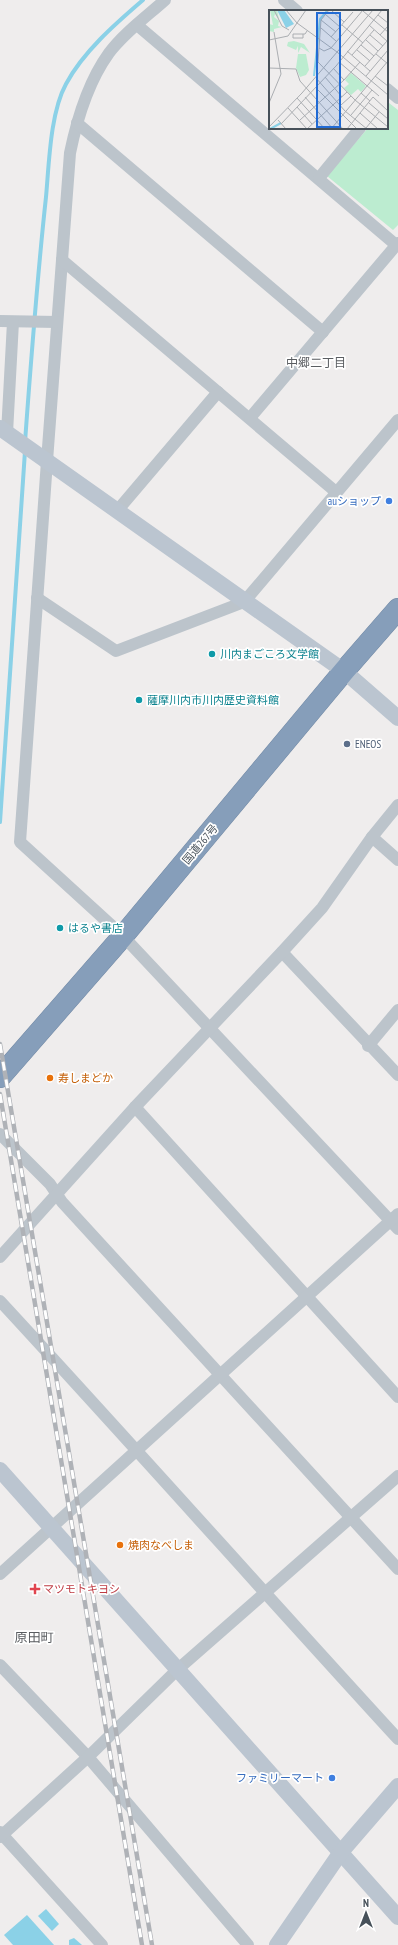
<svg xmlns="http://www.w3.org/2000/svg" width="398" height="1945" font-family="'PT Sans Narrow','Noto Sans JP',sans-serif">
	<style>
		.green { fill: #bcecd0 }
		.water { fill: #8bd1e7 }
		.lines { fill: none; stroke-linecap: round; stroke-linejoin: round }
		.stream { stroke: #8bd1e7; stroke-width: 4 }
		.highway-casing { stroke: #7289a5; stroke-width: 22 }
		.street { stroke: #bcc4cb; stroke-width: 12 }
		.secondary { stroke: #bbc5d0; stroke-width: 16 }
		.highway { stroke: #869eba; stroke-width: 21 }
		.rail-casing { stroke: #afb2b7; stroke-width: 4.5 }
		.rail { stroke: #fff; stroke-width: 3; stroke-dasharray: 9; stroke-linecap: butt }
		.shop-dot { fill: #3f7fe0; stroke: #fff; stroke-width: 1.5 }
		.culture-dot { fill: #0f9aa8; stroke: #fff; stroke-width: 1.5 }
		.service-dot { fill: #5c6f8a; stroke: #fff; stroke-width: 1.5 }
		.food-dot { fill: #e8710a; stroke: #fff; stroke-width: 1.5 }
		.health-dot { fill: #e0444e; stroke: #fff; stroke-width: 1.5 }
		.labels { text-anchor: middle; stroke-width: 3.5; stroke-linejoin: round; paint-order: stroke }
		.shop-label { font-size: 11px; fill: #366cbe; stroke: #fff; text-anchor: end }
		.culture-label { font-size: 11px; fill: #0d838f; stroke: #fff; text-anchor: start }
		.service-label { font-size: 11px; fill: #4e5e75; stroke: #fff; text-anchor: start }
		.street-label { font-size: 11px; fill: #465059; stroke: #fff }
		.food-label { font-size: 11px; fill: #c56008; stroke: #fff; text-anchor: start }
		.health-label { font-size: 11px; fill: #be3a42; stroke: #fff; text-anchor: start }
		.neighbourhood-label { font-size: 12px; fill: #5a5d61; stroke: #fff }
		.quarter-label { font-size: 13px; fill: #5a5d61; stroke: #fff }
		.inset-river { fill: none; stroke: #8bd1e7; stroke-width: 2 }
		.inset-road { fill: none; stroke: #abaeb2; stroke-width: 1 }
		.view { fill: #226bd4; fill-opacity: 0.15; stroke: #226bd4; stroke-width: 2 }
		.inset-edge { fill: none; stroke: #465059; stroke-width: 2 }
	</style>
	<rect width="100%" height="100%" fill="#efeded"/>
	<polygon class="green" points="389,103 398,110 398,225 393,230 327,176 368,128 387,128 387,105"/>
	<g class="water">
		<polygon points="46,1909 59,1924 52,1931 38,1916"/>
		<polygon points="27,1915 54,1945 13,1945 4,1935"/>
		<polygon points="74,1938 82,1945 69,1945 69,1940"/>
	</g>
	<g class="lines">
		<g class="stream">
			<path d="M 25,442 C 31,360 37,279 46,197 C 49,165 50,113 66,84 C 83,52 115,24 143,0"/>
			<polyline points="0,822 25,451"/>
		</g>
		<defs>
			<polyline id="highway" points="0,1077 123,936 344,671 398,609"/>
		</defs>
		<use href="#highway" class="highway-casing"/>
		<g class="street">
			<path d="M 165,0 C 146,17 124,33 109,53 C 88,82 77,119 70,153 L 47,461 L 20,842 L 123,936 L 398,1229"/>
			<polyline points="284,0 297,11"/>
			<polyline points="137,25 396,245"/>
			<polyline points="387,89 398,98"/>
			<polyline points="77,123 323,332"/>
			<polyline points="319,178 360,128"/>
			<polyline points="62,260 336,492"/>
			<polyline points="0,321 57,322"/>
			<polyline points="250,418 398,243"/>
			<polyline points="7,433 13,322"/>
			<polyline points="117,511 218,392"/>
			<polyline points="37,598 116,651 244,602 398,420"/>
			<polyline points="372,837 398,860"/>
			<polyline points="282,952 398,1075"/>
			<polyline points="368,1046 398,1010"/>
			<polyline points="135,1107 398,1397"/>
			<polyline points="0,1134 50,1184 62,1202 398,1569"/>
			<polyline points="0,1257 135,1107 282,952 322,908 372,837 398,805"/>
			<path d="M 0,1301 C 134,1446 265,1594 398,1739"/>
			<polyline points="0,1574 398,1214"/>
			<polyline points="0,1665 88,1757 248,1945"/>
			<polyline points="0,1832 102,1945"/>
			<polyline points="0,1837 88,1757 177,1670 398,1476"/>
		</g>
		<g class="secondary">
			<polyline points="0,428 344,671 398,718"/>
			<polyline points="0,1470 398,1917"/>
			<polyline points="277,1945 341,1852 398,1786"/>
		</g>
		<use href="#highway" class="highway"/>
		<defs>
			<g id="rail">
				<polyline points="0,1044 152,1945"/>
				<polyline points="0,1094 142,1945"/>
			</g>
		</defs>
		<use href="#rail" class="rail-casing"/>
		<use href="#rail" class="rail"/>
	</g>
	<g class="shop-dot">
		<circle cx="389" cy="501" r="4"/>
		<circle cx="332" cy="1778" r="4"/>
	</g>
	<g class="culture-dot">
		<circle cx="212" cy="654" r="4"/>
		<circle cx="139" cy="700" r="4"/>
		<circle cx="60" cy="928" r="4"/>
	</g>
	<circle class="service-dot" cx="347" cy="744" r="4"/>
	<g class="food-dot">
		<circle cx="50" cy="1078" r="4"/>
		<circle cx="120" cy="1545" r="4"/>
	</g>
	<path class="health-dot" d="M33 1583h4v4h4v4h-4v4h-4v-4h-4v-4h4z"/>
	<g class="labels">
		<g class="shop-label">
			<text x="381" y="505">auショップ</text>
			<text x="324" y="1782">ファミリーマート</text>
		</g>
		<g class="culture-label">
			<text x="220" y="658">川内まごころ文学館</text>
			<text x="147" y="704">薩摩川内市川内歴史資料館</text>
			<text x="68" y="932">はるや書店</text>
		</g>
		<g class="service-label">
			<text x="355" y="748">ENEOS</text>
		</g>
		<g class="street-label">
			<text transform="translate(200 844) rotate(-50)" y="4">国道267号</text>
		</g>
		<g class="food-label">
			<text x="58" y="1082">寿しまどか</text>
			<text x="128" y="1549">焼肉なべしま</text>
		</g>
		<g class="health-label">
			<text x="43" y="1593">マツモトキヨシ</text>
		</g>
		<g class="neighbourhood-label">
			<text x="316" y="367">中郷二丁目</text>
		</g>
		<g class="quarter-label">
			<text x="34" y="1642">原田町</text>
		</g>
	</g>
	<g transform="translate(269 10)">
		<rect width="119" height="119" fill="#efeded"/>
		<path d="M 1,0 L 8,0 L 10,9 L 6,4 L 5,7 L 10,11 L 9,16 L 13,17 L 5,19 L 5,22 L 0,21 L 0,14 L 4,15 ZM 25,31 L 35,34 L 41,43 L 32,37 L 29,43 L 29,36 L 27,40 L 18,36 L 19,32 ZM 29,44 L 37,44 L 40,60 L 37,65 L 31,67 L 27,58 ZM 82,63 L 97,76 L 92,82 L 89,79 L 82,85 L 75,78 L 80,74 L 76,70 Z" fill="#bcecd0"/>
		<path d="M 8,0 L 15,0 L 25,14 L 17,18 Z" fill="#8bd1e7"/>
		<path class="inset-river" d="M 45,66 L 51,9 L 58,1M 1,119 L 12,113"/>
		<path class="inset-road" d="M 5,0 L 13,16 L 20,20M 17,0 L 28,13 L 68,42 L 119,85M 60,0 L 52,10 L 49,52 L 86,90 L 119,117M 62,0 L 75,12M 94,1 L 119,22M 56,4 L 71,17M 109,5 L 119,13M 52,10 L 67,22M 73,15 L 94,33M 100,15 L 119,32M 52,18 L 67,31M 34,24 L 34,28 L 24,28 L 24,24 L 36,24 L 38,21M 101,25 L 114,36M 111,25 L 119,16M 62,27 L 84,2M 0,30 L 19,26 L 37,0M 97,30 L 109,41M 92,35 L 105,46M 50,38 L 55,41 L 62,38 L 94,0M 88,40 L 101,51M 78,41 L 101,61M 107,44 L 119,54M 83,45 L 105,20M 70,52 L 110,86M 96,56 L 118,31M 0,58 L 27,59 L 31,71 L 74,119M 64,58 L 75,70M 97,66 L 119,40M 106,66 L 119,76M 56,67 L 73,87M 47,68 L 76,101 L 98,119M 47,78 L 88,119M 92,83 L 101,91M 36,87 L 64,119M 28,88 L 56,119M 0,93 L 12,64 L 5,22M 100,93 L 119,109M 72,95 L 82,86M 28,97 L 43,114M 19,98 L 38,119 L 78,82M 91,103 L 109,119M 82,105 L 103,80M 9,110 L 17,119M 31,110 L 75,70 L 91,52M 12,114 L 67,56 L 113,0M 0,117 L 33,83 L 104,0M 97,118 L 110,102M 62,119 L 119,51M 78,119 L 104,87 L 119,101"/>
		<path class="view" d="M 48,3 L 71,3 L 71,117 L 48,117 Z"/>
		<rect width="119" height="119" class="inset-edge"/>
	</g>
	<g transform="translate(366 1913)" stroke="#ffffff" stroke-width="3" paint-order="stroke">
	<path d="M0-3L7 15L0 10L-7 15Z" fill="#465059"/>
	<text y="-6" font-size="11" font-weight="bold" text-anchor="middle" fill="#465059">N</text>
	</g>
</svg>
